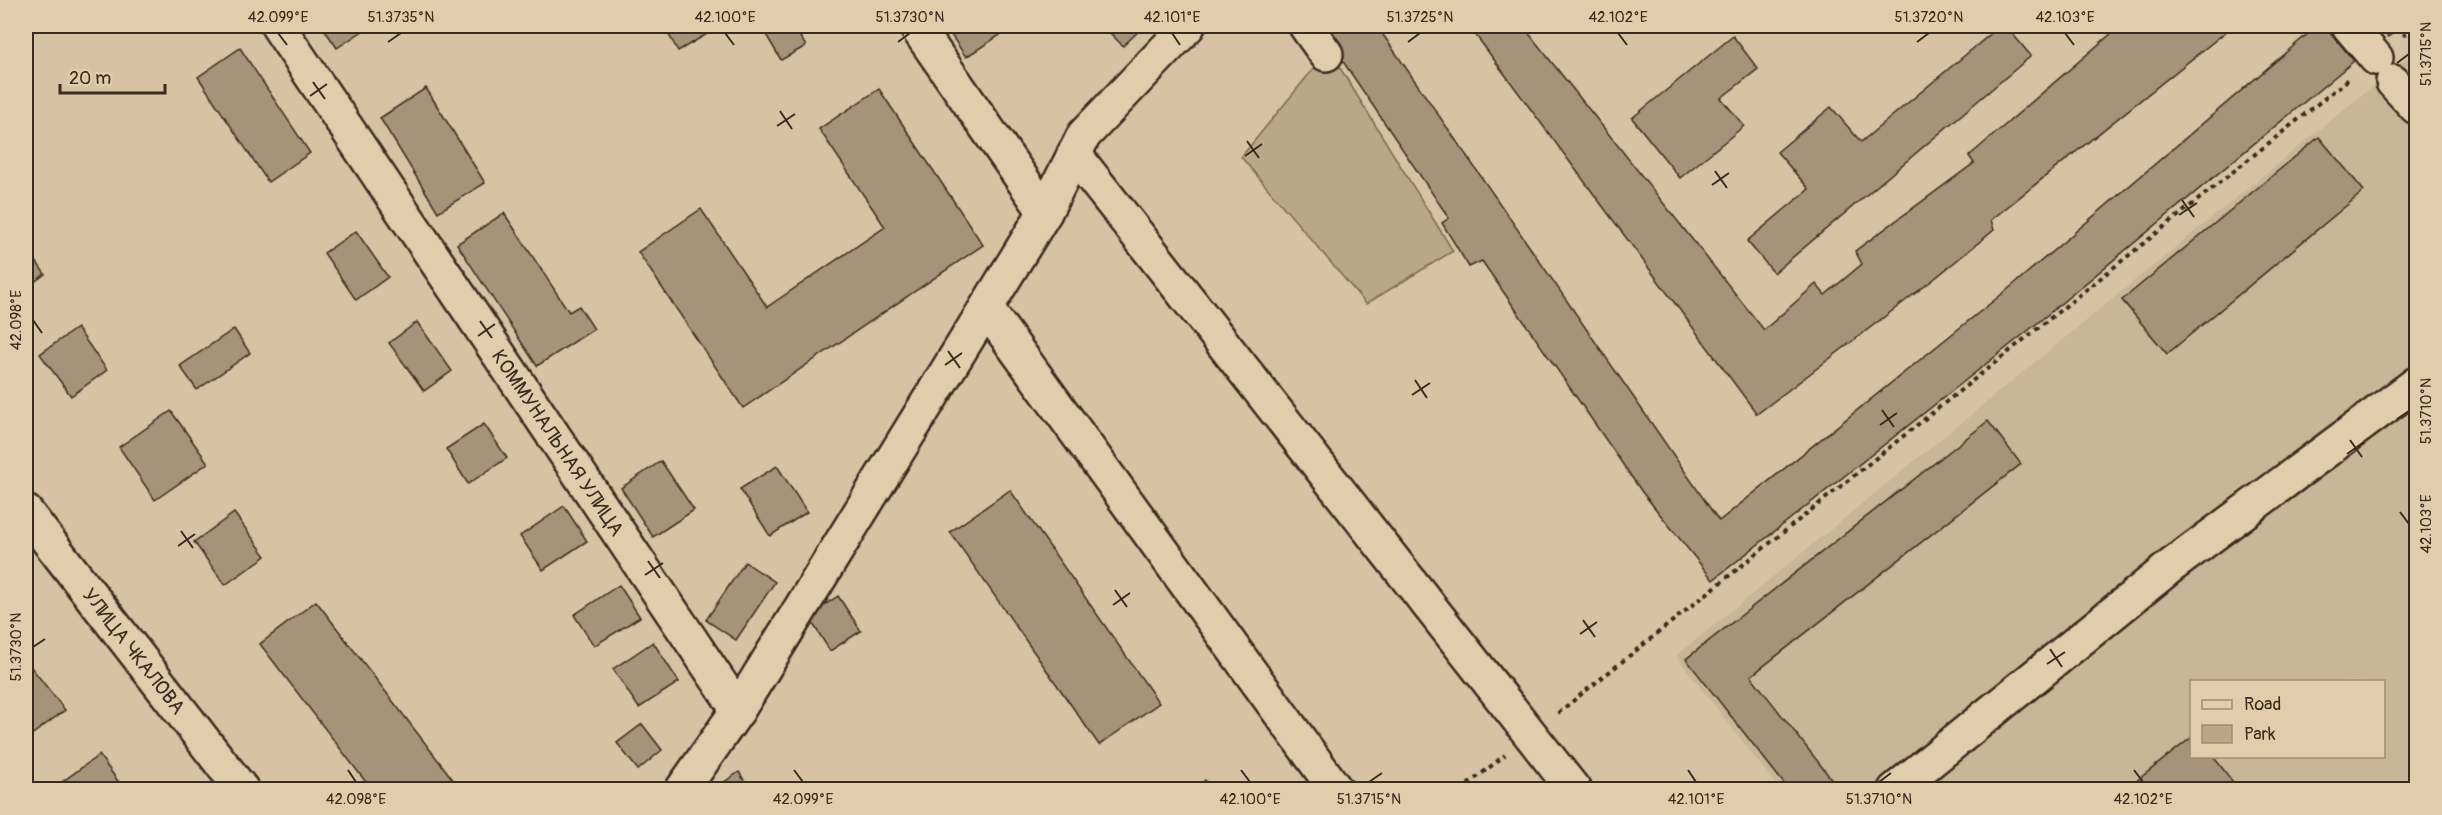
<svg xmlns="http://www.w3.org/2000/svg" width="2442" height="815" font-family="Pangolin,sans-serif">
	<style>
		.built { fill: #c9b597; fill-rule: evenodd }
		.green { fill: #baa78a; stroke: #7a6854; stroke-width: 1.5 }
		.building { fill: #a7937a; stroke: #3b2a1e; stroke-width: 1.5 }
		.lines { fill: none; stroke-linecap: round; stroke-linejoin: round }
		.minor-casing { stroke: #3b2a1e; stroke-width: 38 }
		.path { stroke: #3b2a1e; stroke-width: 4; stroke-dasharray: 4.5 4.5; stroke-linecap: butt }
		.minor { stroke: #e1cdac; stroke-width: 33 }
		.ticks { fill: none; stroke: #3b2a1e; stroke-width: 2 }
		.labels { text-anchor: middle; stroke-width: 6; stroke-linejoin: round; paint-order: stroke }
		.street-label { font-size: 20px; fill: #3b2a1e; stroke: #e1cdac }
		.neatline { fill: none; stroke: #3b2a1e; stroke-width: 2 }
		.ticks-label { font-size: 15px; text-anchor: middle; fill: #3b2a1e }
	</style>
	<rect width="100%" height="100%" fill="#d7c3a4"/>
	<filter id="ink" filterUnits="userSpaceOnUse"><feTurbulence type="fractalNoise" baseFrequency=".0167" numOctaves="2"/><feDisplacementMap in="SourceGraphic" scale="12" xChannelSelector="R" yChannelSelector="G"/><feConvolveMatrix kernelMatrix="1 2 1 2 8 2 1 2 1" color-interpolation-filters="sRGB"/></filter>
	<g filter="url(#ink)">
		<path class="built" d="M 2413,53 L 2416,57 L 2416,789 L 1779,789 L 1676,656 ZM 2192,682 L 2384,682 L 2384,756 L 2192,756 Z"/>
		<polygon class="green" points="1329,50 1453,251 1366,304 1241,157"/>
		<g class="building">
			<polygon points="322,26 370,26 337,48"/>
			<polygon points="664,26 721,26 678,51"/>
			<polygon points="761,26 793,26 806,46 781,60"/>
			<polygon points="945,26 1014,26 966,57"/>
			<polygon points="1103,26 1144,26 1123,46"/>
			<polygon points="1319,26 1377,26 1719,521 2007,290 2317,26 2325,26 2354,61 2029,330 1713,580 1642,492 1482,261 1469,267 1442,223 1449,218"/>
			<polygon points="1469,26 1523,26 1764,330 1816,284 1825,295 1862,264 1855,251 1974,163 1969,156 2120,26 2233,26 1991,220 1994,230 1934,279 1757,414"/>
			<polygon points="2000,26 2006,26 2031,56 1774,273 1747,241 1809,189 1777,152 1831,107 1861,142"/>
			<polygon points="2379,26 2402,26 2388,37"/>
			<polygon points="1733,36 1758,69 1721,98 1744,126 1680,178 1632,118"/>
			<polygon points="240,48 310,153 268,182 198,77"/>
			<polygon points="426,88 485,183 438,212 380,118"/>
			<polygon points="879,89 983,245 743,408 638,252 701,209 767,307 885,227 819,129"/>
			<polygon points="2319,137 2364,191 2167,354 2122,300"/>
			<polygon points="504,213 569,312 579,306 594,329 537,366 457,244"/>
			<polygon points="356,231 388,277 356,300 324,253"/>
			<polygon points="26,247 45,274 26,288"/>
			<polygon points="417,322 452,371 424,391 389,343"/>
			<polygon points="77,328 107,370 71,396 40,354"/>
			<polygon points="234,329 250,353 197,390 180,366"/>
			<polygon points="171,411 208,463 155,500 119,447"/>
			<polygon points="1988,421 2021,464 1751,676 1840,790 1789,790 1686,659"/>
			<polygon points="484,424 507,458 468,484 446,449"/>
			<polygon points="661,461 694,510 653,537 621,488"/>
			<polygon points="777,466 807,512 770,536 740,489"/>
			<polygon points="1010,490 1159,703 1099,745 950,532"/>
			<polygon points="564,506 587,541 543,570 520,536"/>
			<polygon points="234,513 266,556 225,585 194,542"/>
			<polygon points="745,562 775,582 736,640 706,620"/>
			<polygon points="619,585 640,617 594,646 574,615"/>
			<polygon points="838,596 861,631 830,651 808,616"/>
			<polygon points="316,601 461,790 372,790 260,644"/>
			<polygon points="653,642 679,682 639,708 613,669"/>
			<polygon points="27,662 65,710 30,736 26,731"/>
			<polygon points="642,724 662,750 638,770 617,743"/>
			<polygon points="2192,737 2192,756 2213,756 2239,790 2125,790"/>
			<polygon points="99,755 120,784 113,790 62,790 58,785"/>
			<polygon points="739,772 750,790 714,790 714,789"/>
			<polygon points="1205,780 1212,790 1193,790"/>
		</g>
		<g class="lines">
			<defs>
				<g id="minor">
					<path id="s1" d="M 278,26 L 738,710"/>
					<polyline points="916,26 1045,212"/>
					<polyline points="1306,26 1326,54"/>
					<polyline points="2349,26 2376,58"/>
					<polyline points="2393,82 2416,107"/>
					<polyline points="1074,154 1574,790"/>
					<polyline points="986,308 1336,790"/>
					<path id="s2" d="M 26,512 L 242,790"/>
					<polyline points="682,790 738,710 986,308 1045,212 1084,135 1188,26"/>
					<polyline points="1895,790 2171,566 2416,384"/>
				</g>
			</defs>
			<use href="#minor" class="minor-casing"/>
			<g class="path">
				<polyline points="2403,36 2416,26"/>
				<polyline points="1558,713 2350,78"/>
				<polyline points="1461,790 1505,755"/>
			</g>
			<use href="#minor" class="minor"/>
		</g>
	</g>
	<path class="ticks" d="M 278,33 L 287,45M 725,33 L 734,45M 1172,33 L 1180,45M 1618,33 L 1627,45M 2065,33 L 2074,45M 388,42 L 401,33M 898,42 L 910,33M 1408,42 L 1420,33M 1917,42 L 1929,33M 2397,63 L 2409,54M 313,82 L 325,99M 310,96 L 327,84M 780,111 L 792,129M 777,126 L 795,114M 1247,141 L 1259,158M 1245,156 L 1262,144M 1715,171 L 1727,188M 1712,185 L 1729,173M 2182,200 L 2194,217M 2179,215 L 2197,203M 33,320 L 42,333M 480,321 L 492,338M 478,336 L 495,324M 948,351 L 960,368M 945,365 L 962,353M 1415,380 L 1427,398M 1412,395 L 1430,383M 1882,410 L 1894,427M 2397,419 L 2409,411M 1880,425 L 1897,413M 2350,440 L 2362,457M 2347,454 L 2364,442M 2400,512 L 2409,524M 181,531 L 193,548M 178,546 L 195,534M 648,561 L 660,578M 645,575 L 663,563M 1115,590 L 1127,607M 1113,605 L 1130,593M 1583,620 L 1595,637M 1580,634 L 1597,622M 33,647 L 45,639M 2050,649 L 2062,667M 2047,664 L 2065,652M 348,770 L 356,782M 794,770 L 803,782M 1241,770 L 1250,782M 1688,770 L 1696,782M 2134,770 L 2143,782M 1369,782 L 1382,773M 1879,782 L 1891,773"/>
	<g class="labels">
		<g class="street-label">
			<text dy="7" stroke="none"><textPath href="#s1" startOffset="502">КОММУНАЛЬНАЯ УЛИЦА</textPath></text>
			<text dy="7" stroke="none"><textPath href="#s2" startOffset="176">УЛИЦА ЧКАЛОВА</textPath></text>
		</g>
	</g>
	<rect width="2442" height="815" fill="none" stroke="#e1cdac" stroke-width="66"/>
	<rect x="2190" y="680" width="195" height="78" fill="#e1cdac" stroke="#9f8c73" stroke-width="1.5"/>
	<rect x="2202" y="700" width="30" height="9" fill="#e1cdac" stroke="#9f8c73" stroke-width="1.5"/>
	<text x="2244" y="710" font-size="18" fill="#3b2a1e">Road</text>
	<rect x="2202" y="725" width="30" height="18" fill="#baa78a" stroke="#9f8c73" stroke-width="1.5"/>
	<text x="2244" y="740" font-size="18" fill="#3b2a1e">Park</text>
	<path d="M60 84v9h105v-9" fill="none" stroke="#3b2a1e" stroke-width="3"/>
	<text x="69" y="84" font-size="18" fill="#3b2a1e" stroke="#e1cdac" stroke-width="4.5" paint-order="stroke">20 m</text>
	<rect x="33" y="33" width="2376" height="749" class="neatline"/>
	<g class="ticks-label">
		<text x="278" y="22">42.099°E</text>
		<text x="401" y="22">51.3735°N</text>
		<text x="725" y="22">42.100°E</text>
		<text x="910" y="22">51.3730°N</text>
		<text x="1172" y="22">42.101°E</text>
		<text x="1420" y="22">51.3725°N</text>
		<text x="1618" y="22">42.102°E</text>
		<text x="1929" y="22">51.3720°N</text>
		<text x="2065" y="22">42.103°E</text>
		<text transform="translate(2426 54) rotate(-90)" y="5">51.3715°N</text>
		<text transform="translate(16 320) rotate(-90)" y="5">42.098°E</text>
		<text transform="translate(2426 411) rotate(-90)" y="5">51.3710°N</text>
		<text transform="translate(2426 524) rotate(-90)" y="5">42.103°E</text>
		<text transform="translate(16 647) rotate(-90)" y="5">51.3730°N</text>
		<text x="356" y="804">42.098°E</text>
		<text x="803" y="804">42.099°E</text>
		<text x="1250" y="804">42.100°E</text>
		<text x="1369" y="804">51.3715°N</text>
		<text x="1696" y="804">42.101°E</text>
		<text x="1879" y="804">51.3710°N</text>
		<text x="2143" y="804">42.102°E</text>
	</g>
</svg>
